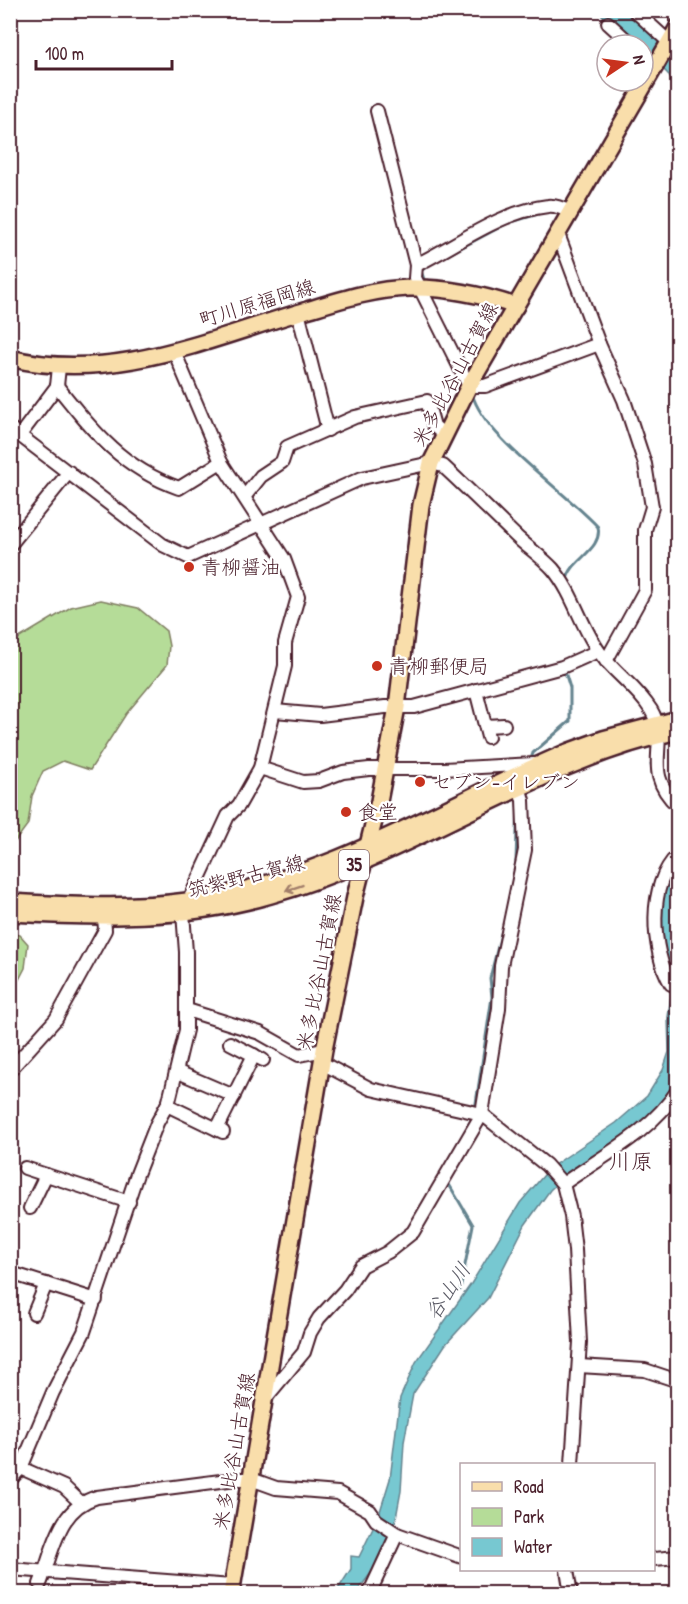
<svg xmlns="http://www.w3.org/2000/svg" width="688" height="1604" font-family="'Patrick Hand','Klee One',sans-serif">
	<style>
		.green { fill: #b5dc98; stroke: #807e62; stroke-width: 1.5 }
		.water { fill: #77c8d1; stroke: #65848f; stroke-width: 1.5 }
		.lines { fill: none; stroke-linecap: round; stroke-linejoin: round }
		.stream { stroke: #65848f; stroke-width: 3 }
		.minor-casing { stroke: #4a1f2b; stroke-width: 16 }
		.major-casing { stroke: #4a1f2b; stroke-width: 20 }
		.minor { stroke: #fff; stroke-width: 12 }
		.major { stroke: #f9deab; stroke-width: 15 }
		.oneway { stroke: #a27e6b }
		.poi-dot { fill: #c8321e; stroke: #fff; stroke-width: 2 }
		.labels { text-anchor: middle; stroke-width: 4.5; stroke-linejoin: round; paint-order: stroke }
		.shield { fill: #fff; stroke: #80626b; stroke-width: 1.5 }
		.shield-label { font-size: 18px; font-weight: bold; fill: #4a1f2b }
		.street-label { font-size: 20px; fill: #4a1f2b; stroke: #fff }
		.poi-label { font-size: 20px; fill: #4a1f2b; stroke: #fff; text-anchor: start }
		.water-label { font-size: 21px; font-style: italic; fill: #5a5a65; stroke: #fff }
		.quarter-label { font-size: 22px; fill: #4a1f2b; stroke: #fff }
	</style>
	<rect width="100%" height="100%" fill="#fff"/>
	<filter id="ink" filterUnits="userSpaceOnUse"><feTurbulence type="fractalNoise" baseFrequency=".0167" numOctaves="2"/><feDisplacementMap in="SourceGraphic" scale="12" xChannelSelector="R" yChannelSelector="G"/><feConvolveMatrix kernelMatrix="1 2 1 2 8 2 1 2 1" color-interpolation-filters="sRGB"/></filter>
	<g filter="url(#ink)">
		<g class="green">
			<polygon points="101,600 138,608 166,631 169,646 167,665 126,714 90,770 63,761 43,771 32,796 28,824 11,847 11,643 71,607"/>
			<polygon points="11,934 20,935 28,944 25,968 11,995"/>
		</g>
		<g class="water">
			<polygon points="597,11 628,11 677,53 677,89 668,74 643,49 643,45 639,45"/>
			<polygon points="677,860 677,1081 666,1101 635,1132 566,1175 550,1190 525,1225 488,1298 445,1345 413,1394 404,1442 401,1491 395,1523 380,1561 356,1593 335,1594 351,1569 351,1556 359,1557 378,1518 390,1479 400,1398 416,1362 471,1284 520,1203 544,1175 554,1165 616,1123 647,1096 663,1070 669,1052 668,1017 673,981 669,974 659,927 663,887"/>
		</g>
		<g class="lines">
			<g class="stream">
				<polyline points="436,261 508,223 538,214"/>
				<polyline points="425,282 421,271 427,266"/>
				<polyline points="446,326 467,369"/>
				<path d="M 472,393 C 483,437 564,490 598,527 C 603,550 570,560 567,580"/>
				<polyline points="602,665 630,694"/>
				<polyline points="531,759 533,753 570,721 570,688 565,672"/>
				<polyline points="651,764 656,784"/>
				<polyline points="512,886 516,861 518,800"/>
				<polyline points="475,1110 492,997 490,978 502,930"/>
				<polyline points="464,1134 473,1116"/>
				<polyline points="447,1181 473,1225 460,1290"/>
			</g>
			<defs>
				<g id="minor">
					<polyline points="634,10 669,42"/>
					<polyline points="608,23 632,45"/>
					<polyline points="643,57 654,68"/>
					<polyline points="377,111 416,265 415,278 469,386 485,386 599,344"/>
					<polyline points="558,234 599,344 624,400 645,464 652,507 645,530 645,590 606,661"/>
					<path d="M 416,265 C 457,245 501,211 548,206 C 555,205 564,209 570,212"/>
					<polyline points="298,312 328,430"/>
					<path d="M 57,386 C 93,431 122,468 179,488 L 221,462"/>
					<path d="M 10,428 L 163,545 L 188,557 L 362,478 L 431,463 L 443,466 C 469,490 494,515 519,539 C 530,549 543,558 553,569 C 574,594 581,627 600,653 C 615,674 636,686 651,710 C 672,745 639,770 678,806"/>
					<polyline points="20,435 57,386 59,367"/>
					<polyline points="245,496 261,476 282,462 287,447 355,417 427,401 434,426 443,434"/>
					<polyline points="10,545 69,472"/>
					<polyline points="476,690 488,737"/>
					<polyline points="275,711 320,715 385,707 414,707 562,667 598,651"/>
					<polyline points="486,726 504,725"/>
					<polyline points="260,768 303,782 319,781 343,772 369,769 444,769 534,764"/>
					<path d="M 671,984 C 651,950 647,884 678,855"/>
					<polyline points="187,1010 260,1033 299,1055 324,1050"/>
					<polyline points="230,1043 263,1060"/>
					<polyline points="322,1063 371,1089 482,1114 546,1165 563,1184 571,1216 575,1250 580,1342 572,1464"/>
					<polyline points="10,1070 56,1019 105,930 104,917"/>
					<polyline points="178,1072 234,1096"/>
					<polyline points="167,1105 223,1132"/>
					<polyline points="217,1129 254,1055"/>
					<polyline points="25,1168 129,1202"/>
					<path d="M 563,1184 C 604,1155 650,1133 678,1090"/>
					<polyline points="30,1208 46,1175"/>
					<polyline points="14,1274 96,1300"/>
					<polyline points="34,1313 46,1284"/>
					<polyline points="579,1366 645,1370 678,1381"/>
					<polyline points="264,1400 304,1352 310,1333 319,1318 345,1290 361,1266 388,1252 413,1232 482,1114 499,1008 501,966 525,850 523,800 519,787"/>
					<polyline points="21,1468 64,1487 80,1502"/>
					<polyline points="10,1480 21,1468 53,1392 84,1332 137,1174 157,1123 169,1101 186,1030 186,952 183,913 228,816 239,805 260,768 285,666 285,643 298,597 284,559 221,462 174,351"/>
					<polyline points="654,1559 678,1557"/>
					<polyline points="10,1569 232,1586"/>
					<polyline points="567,1570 571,1594"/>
					<path d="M 40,1584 C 54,1549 58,1508 97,1497 L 236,1479 L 251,1479 L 276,1488 L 338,1493 L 370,1511 L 376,1520 L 397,1534 L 462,1557"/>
					<polyline points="369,1594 397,1534"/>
				</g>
				<g id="major">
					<path d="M 10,358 C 112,384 211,338 307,310 C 340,300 374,289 409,288 C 446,287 480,294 516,306"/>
					<path d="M 10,902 C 69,905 129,909 187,901 C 326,882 444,804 570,751 L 603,739 L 678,719"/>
					<path d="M 10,913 C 99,918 186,920 271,895 C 412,855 533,763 678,731"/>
					<polyline points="231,1594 324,1050 355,897 379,801 397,707 421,505 431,463 469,386 678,27"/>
				</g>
			</defs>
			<use href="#minor" class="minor-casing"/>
			<use href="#major" class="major-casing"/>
			<use href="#minor" class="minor"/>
			<use href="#major" class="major"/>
		</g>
		<defs><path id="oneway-shaft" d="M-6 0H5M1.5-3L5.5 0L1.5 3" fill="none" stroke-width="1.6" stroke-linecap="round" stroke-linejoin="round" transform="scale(1.5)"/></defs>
		<use class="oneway" href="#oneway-shaft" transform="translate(294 888) rotate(161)"/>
	</g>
	<g class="poi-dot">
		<circle cx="189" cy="567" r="6"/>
		<circle cx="377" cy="666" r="6"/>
		<circle cx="420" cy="782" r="6"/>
		<circle cx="346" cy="812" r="6"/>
	</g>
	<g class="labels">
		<rect class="shield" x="339" y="850" width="30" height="30" rx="4.5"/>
		<g class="shield-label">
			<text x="354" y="871">35</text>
		</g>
		<g class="street-label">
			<text transform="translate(257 303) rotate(-17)" y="7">町川原福岡線</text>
			<text transform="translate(455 374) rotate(-62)" y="7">米多比谷山古賀線</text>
			<text transform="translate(246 876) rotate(-14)" y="7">筑紫野古賀線</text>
			<text transform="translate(319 972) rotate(-79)" y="7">米多比谷山古賀線</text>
			<text transform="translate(234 1451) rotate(-80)" y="7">米多比谷山古賀線</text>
		</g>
		<g class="poi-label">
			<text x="201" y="574">青柳醤油</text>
			<text x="389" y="673">青柳郵便局</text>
			<text x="432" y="789">セブン-イレブン</text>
			<text x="358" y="819">食堂</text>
		</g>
		<g class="water-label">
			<text transform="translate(448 1291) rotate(-56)" y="7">谷山川</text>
		</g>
		<g class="quarter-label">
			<text x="631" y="1169">川原</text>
		</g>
	</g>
	<rect width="688" height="1604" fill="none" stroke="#fff" stroke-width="36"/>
	<rect x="18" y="18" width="652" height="1568" fill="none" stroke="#4a1f2b" stroke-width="2" filter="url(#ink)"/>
	<rect x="460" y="1463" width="195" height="108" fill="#ffffff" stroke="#b7a5aa" stroke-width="1.5"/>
	<rect x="472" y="1482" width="30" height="9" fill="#f9deab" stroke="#b7a5aa" stroke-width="1.5"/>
	<text x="514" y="1493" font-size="18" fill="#4a1f2b">Road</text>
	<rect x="472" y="1508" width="30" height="18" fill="#b5dc98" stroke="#b7a5aa" stroke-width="1.5"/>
	<text x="514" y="1523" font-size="18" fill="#4a1f2b">Park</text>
	<rect x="472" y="1538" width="30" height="18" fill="#77c8d1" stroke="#b7a5aa" stroke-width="1.5"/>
	<text x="514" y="1553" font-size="18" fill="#4a1f2b">Water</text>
	<g transform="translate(625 63) rotate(77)"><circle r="28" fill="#ffffff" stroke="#b7a5aa" stroke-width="1.5"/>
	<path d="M0-4.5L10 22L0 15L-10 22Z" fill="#c8321e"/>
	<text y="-9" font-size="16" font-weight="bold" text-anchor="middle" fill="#4a1f2b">N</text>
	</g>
	<path d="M36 60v9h136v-9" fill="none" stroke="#4a1f2b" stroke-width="3"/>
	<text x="45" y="60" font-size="18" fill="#4a1f2b" stroke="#ffffff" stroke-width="4.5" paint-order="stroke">100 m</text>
</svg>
